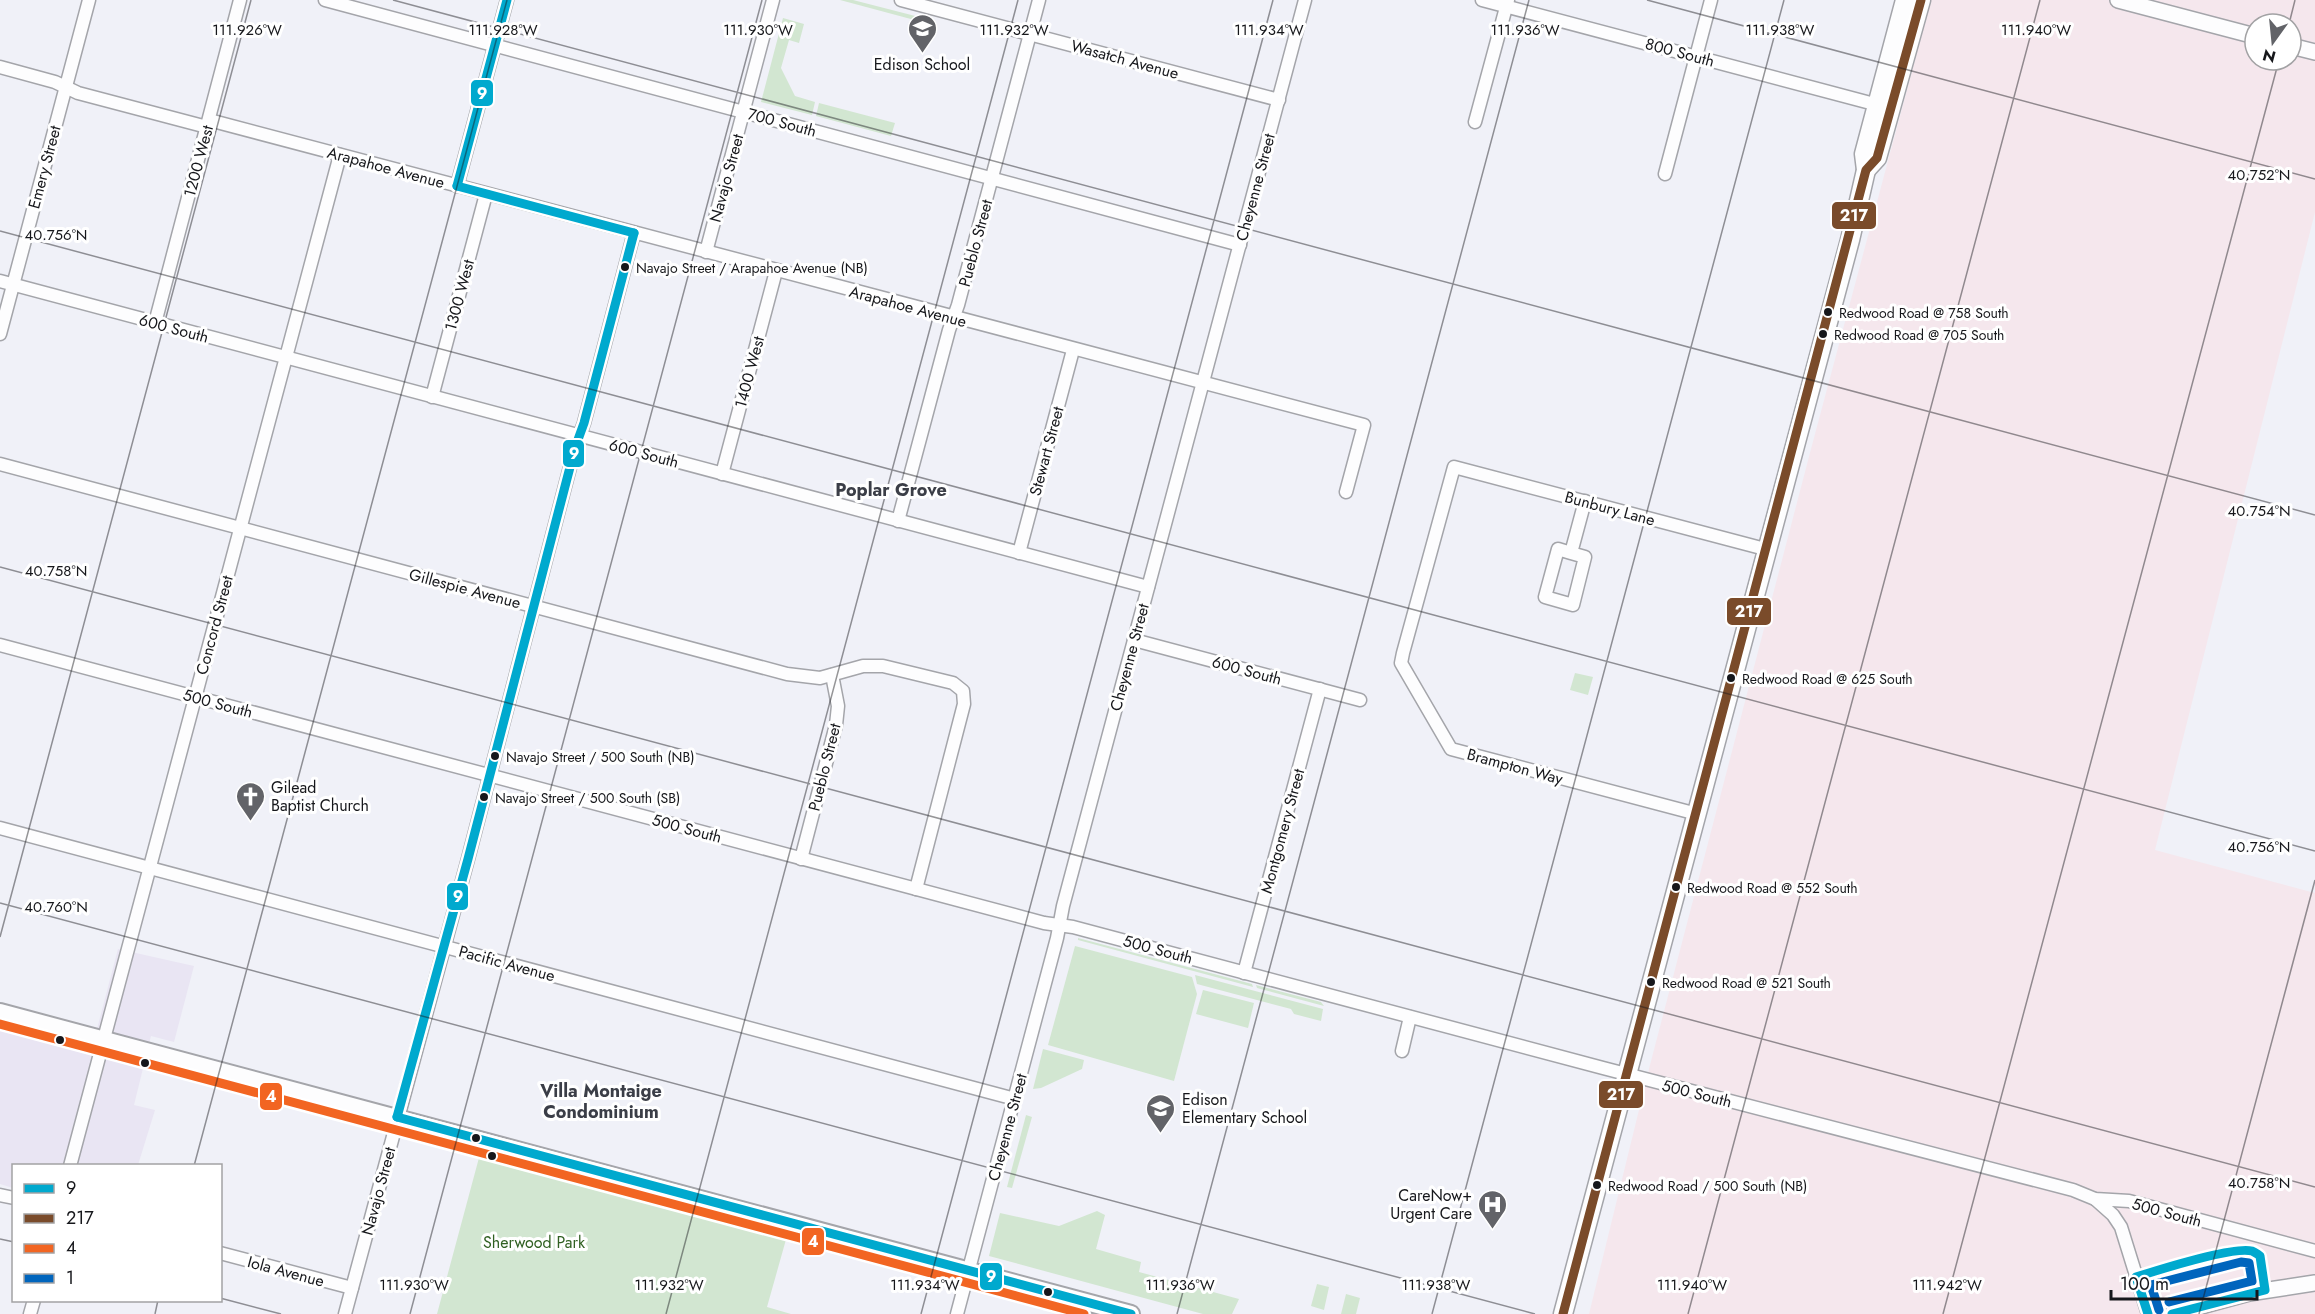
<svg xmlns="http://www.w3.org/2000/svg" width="2315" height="1314" font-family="Jost,sans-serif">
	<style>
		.commercial { fill: #e9e5f3 }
		.industrial { fill: #f5e7ed; fill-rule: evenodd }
		.green { fill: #d2e6d1 }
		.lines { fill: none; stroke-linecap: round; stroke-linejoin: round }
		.minor-casing { stroke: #a4a5aa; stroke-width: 15 }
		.tertiary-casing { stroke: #a4a5aa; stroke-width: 18 }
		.secondary-casing { stroke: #a4a5aa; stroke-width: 20 }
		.primary-casing { stroke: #a4a5aa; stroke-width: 21 }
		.minor { stroke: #fdfdfe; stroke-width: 12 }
		.tertiary { stroke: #fdfdfe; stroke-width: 15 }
		.secondary { stroke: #fdfdfe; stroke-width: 16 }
		.primary { stroke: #fdfdfe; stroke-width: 18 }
		.bus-1-casing { stroke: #fff; stroke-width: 14 }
		.bus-2-casing { stroke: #fff; stroke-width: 14 }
		.bus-3-casing { stroke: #fff; stroke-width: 14 }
		.bus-4-casing { stroke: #fff; stroke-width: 14 }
		.bus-1 { stroke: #00a9ce; stroke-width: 9 }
		.bus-2 { stroke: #7a4b2a; stroke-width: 9 }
		.bus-3 { stroke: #f26522; stroke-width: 9 }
		.bus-4 { stroke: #0065bd; stroke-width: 9 }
		.ticks { fill: none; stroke: #16171b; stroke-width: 1.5; stroke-opacity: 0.45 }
		.bus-dot { fill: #16171b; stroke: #fff; stroke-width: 2 }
		.labels { text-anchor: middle; stroke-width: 6; stroke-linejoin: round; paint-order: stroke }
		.bus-label { font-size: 14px; fill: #16171b; stroke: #fff; text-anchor: start }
		.street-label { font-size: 16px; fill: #16171b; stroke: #fff }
		.poi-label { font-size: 16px; fill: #16171b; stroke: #fff; text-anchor: start }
		.park-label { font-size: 16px; fill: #306022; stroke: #fff }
		.neighbourhood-label { font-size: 18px; font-weight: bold; fill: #3b3e47; stroke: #fff }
		.ticks-label { font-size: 15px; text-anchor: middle; fill: #16171b; stroke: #fff; stroke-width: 6; stroke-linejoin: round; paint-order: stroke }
		.line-badge { stroke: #fff; stroke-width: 2 }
		.badge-label { font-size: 16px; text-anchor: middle; font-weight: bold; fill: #fff }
	</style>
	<rect width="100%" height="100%" fill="#f0f1f8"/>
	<polygon class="commercial" points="118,949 194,966 174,1042 151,1036 134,1105 155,1110 138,1165 14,1166 13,1188 0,1184 0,1029 91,1052"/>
	<path class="industrial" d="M 1931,0 L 2315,0 L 2315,212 L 2155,850 L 2315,893 L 2315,1314 L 1589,1314 L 1650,1065 L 1811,449 ZM 2255,24 L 2291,24 L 2291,60 L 2255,60 Z"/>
	<g class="green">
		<polygon points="840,0 853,0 923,18 922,22"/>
		<polygon points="783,18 804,24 799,43 789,40 781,68 795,96 815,102 812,115 761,102"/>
		<polygon points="819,103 895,123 891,136 816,116"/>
		<polygon points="1575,673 1593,677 1588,695 1570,690"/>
		<polygon points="1078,938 1252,984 1253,987 1078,940"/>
		<polygon points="1075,946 1192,977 1197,994 1174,1081 1048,1045"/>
		<polygon points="1195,975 1323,1009 1321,1021 1294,1014 1291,1009 1197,984"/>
		<polygon points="1256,985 1321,1002 1324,1006 1257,988"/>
		<polygon points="1203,990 1254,1003 1248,1028 1196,1014"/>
		<polygon points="1043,1049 1084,1060 1082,1069 1041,1088 1033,1089"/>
		<polygon points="1026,1115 1032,1117 1012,1188 1007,1187"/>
		<polygon points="480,1154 787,1236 767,1307 791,1314 437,1314"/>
		<polygon points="1097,1211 1105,1215 1096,1249 1141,1262 1139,1272 1239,1299 1232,1314 1203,1314 989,1256 1000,1213 1059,1226"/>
		<polygon points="1317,1284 1329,1287 1324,1310 1311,1306"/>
		<polygon points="1346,1294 1360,1298 1356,1314 1341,1314"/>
	</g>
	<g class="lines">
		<defs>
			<g id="minor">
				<polyline points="325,0 1240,245"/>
				<polyline points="901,0 1279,100"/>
				<polyline points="1482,0 1878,105"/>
				<polyline points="0,67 55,82 78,93 207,127"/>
				<polyline points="209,120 1364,425 1346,492"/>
				<polyline points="1475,122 1508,0"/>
				<polyline points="1665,174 1711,0"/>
				<polyline points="457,186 507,0"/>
				<polyline points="706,252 773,0"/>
				<polyline points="0,281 1148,587"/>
				<polyline points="155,323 240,0"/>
				<polyline points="0,334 89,0"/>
				<polyline points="432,397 486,194"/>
				<polyline points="0,464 787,674 820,678 863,666 883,666 953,683 963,691 964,704 916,889"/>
				<polyline points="722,474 776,271"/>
				<polyline points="898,521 949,330 958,305 1039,0"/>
				<polyline points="1019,553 1073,350"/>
				<polyline points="1571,553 1558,549 1545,597 1573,605 1585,557 1571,553 1585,501"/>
				<polyline points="1134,640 1360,700"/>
				<polyline points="0,645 1044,923 1073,927 1603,1068 2073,1190 2095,1199 2129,1201 2315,1251"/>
				<polyline points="1697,814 1451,749 1401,663 1403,653 1454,467 1765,549"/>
				<polyline points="0,828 1015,1099"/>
				<polyline points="801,859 836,725 838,706 832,675"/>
				<polyline points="1244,973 1320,689"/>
				<polyline points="1402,1051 1410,1017"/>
				<polyline points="70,1166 340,155"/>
				<polyline points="0,1195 14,1198"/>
				<polyline points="2095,1199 2113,1215 2121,1227 2148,1314"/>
				<polyline points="220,1253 352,1288"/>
				<polyline points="30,1314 34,1300"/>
				<polyline points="345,1314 468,859 575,448 584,423 634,233"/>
				<polyline points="957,1314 1057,938 1063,906 1305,0"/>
			</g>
			<g id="tertiary">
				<polyline points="2118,0 2255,36"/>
				<polyline points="2291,46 2315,52"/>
				<polyline points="2172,1314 2249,1293 2315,1283"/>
			</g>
			<polyline id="secondary" points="0,1012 1131,1314"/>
			<g id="primary">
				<polyline points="1866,170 1877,158 1921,0"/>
				<polyline points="1563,1314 1850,240 1866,170 1864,154 1905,0"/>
			</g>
		</defs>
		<use href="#minor" class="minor-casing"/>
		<use href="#tertiary" class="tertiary-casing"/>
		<use href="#secondary" class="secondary-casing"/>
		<use href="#primary" class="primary-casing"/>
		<use href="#minor" class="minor"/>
		<use href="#tertiary" class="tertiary"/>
		<use href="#secondary" class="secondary"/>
		<use href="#primary" class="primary"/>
		<defs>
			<g id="bus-1">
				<polyline points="457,186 507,0"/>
				<polyline points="457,186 634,233"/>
				<polyline points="397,1117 468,859 575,448 584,423 634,233"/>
				<polyline points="397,1117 1131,1314"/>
				<path d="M 2148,1314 L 2136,1277 C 2158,1270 2233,1246 2252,1251 C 2255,1252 2257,1254 2260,1256 L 2265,1290 L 2172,1314"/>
			</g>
			<polyline id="bus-2" points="1563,1314 1866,170 1877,158 1921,0"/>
			<polyline id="bus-3" points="0,1024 1084,1314"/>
			<polyline id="bus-4" points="2159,1310 2151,1285 2241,1262 2249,1263 2252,1281 2169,1302"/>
		</defs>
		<use href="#bus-1" class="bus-1-casing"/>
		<use href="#bus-2" class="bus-2-casing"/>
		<use href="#bus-3" class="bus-3-casing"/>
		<use href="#bus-4" class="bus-4-casing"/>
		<use href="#bus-1" class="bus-1"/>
		<use href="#bus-2" class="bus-2"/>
		<use href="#bus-3" class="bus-3"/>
		<use href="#bus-4" class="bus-4"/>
	</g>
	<path class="ticks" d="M 393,0 L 2315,515M 1647,0 L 2315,179M 2289,24 L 2295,0M 0,231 L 2315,851M 0,567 L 2315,1187M 0,903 L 1535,1314M 0,937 L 251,0M 194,1166 L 507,0M 0,1239 L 14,1242M 220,1298 L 281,1314M 155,1314 L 158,1300M 410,1314 L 762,0M 666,1314 L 1018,0M 921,1314 L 1273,0M 1177,1314 L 1529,0M 1432,1314 L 1784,0M 1688,1314 L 2040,0M 1943,1314 L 2279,60M 2199,1314 L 2315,880"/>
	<defs>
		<symbol id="school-pin" viewBox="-11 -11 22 30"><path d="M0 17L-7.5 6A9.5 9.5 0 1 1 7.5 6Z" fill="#626368" stroke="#fff"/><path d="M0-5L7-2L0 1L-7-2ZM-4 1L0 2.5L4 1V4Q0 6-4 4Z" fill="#fff"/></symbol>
		<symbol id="church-pin" viewBox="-11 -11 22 30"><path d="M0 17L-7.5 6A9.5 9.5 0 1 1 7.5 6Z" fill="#626368" stroke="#fff"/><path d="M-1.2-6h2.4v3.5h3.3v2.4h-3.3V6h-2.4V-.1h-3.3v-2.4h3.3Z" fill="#fff"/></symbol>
		<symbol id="hospital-pin" viewBox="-11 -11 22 30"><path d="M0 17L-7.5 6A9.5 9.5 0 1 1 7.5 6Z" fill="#626368" stroke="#fff"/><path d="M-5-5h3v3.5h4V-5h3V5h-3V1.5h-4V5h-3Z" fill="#fff"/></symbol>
	</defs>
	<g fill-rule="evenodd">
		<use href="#school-pin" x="906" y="12" width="33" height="45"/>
		<use href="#church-pin" x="234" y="780" width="33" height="45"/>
		<use href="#school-pin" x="1144" y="1092" width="33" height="45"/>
		<use href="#hospital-pin" x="1476" y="1188" width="33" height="45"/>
	</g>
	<g class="bus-dot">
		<circle cx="625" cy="267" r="5"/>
		<circle cx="1828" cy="312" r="5"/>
		<circle cx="1823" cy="334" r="5"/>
		<circle cx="1731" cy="678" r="5"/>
		<circle cx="495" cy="756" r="5"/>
		<circle cx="484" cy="797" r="5"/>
		<circle cx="1676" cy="887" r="5"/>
		<circle cx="1651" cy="982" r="5"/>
		<circle cx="60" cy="1040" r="5"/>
		<circle cx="145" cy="1063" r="5"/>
		<circle cx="476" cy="1138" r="5"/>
		<circle cx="492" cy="1156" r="5"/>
		<circle cx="1597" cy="1185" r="5"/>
		<circle cx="1048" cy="1292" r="5"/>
	</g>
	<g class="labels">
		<g class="bus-label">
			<text x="636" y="273">Navajo Street / Arapahoe Avenue (NB)</text>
			<text x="1839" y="318">Redwood Road @ 758 South</text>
			<text x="1834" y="340">Redwood Road @ 705 South</text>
			<text x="1742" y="684">Redwood Road @ 625 South</text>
			<text x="506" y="762">Navajo Street / 500 South (NB)</text>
			<text x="495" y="803">Navajo Street / 500 South (SB)</text>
			<text x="1687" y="893">Redwood Road @ 552 South</text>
			<text x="1662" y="988">Redwood Road @ 521 South</text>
			<text x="1608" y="1191">Redwood Road / 500 South (NB)</text>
		</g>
		<g class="street-label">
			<text transform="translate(1680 52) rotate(15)" y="6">800 South</text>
			<text transform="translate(1125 59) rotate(15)" y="6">Wasatch Avenue</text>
			<text transform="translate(782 122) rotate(15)" y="6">700 South</text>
			<text transform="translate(198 161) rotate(-75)" y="6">1200 West</text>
			<text transform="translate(44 167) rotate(-75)" y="6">Emery Street</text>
			<text transform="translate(386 167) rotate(15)" y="6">Arapahoe Avenue</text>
			<text transform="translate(726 178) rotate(-75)" y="6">Navajo Street</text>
			<text transform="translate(1255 187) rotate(-75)" y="6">Cheyenne Street</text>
			<text transform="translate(975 243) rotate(-75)" y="6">Pueblo Street</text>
			<text transform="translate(459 295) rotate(-75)" y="6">1300 West</text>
			<text transform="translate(908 306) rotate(15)" y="6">Arapahoe Avenue</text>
			<text transform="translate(174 328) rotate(15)" y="6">600 South</text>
			<text transform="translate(749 372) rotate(-75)" y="6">1400 West</text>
			<text transform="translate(1046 451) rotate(-75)" y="6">Stewart Street</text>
			<text transform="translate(644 453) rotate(15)" y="6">600 South</text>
			<text transform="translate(1610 508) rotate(15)" y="6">Bunbury Lane</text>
			<text transform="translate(465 588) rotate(15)" y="6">Gillespie Avenue</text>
			<text transform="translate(214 625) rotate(-75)" y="6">Concord Street</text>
			<text transform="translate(1129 657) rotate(-75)" y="6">Cheyenne Street</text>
			<text transform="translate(1247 670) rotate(15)" y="6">600 South</text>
			<text transform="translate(218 703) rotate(15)" y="6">500 South</text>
			<text transform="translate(1515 766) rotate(15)" y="6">Brampton Way</text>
			<text transform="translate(824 767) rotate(-76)" y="6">Pueblo Street</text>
			<text transform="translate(687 828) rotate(15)" y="6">500 South</text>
			<text transform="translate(1282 831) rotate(-75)" y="6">Montgomery Street</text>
			<text transform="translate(1158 949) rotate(15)" y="6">500 South</text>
			<text transform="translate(507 963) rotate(15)" y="6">Pacific Avenue</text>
			<text transform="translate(1697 1093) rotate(14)" y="6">500 South</text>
			<text transform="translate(1007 1127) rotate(-75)" y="6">Cheyenne Street</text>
			<text transform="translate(378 1191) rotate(-75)" y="6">Navajo Street</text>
			<text transform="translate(2167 1212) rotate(15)" y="6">500 South</text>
			<text transform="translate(286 1271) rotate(15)" y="6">Iola Avenue</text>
		</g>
		<g class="poi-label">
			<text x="922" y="70" text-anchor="middle">Edison School</text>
			<text x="271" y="793">Gilead<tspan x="271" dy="18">Baptist Church</tspan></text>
			<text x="1182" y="1105">Edison<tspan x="1182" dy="18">Elementary School</tspan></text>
			<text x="1472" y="1201" text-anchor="end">CareNow+<tspan x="1472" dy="18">Urgent Care</tspan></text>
		</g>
		<g class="park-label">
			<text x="534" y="1248">Sherwood Park</text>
		</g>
		<g class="neighbourhood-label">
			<text x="891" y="496">Poplar Grove</text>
			<text x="601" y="1097">Villa Montaige<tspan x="601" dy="21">Condominium</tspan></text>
		</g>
	</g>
	<g class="ticks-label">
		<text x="247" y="35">111.926°W</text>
		<text x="503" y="35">111.928°W</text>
		<text x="758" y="35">111.930°W</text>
		<text x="1014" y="35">111.932°W</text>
		<text x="1269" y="35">111.934°W</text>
		<text x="1525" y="35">111.936°W</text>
		<text x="1780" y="35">111.938°W</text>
		<text x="2036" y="35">111.940°W</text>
		<text x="2259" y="180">40.752°N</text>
		<text x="56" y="240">40.756°N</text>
		<text x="2259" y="516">40.754°N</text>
		<text x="56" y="576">40.758°N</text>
		<text x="2259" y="852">40.756°N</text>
		<text x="56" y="912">40.760°N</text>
		<text x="2259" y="1188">40.758°N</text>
		<text x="414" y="1290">111.930°W</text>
		<text x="669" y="1290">111.932°W</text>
		<text x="925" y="1290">111.934°W</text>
		<text x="1180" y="1290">111.936°W</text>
		<text x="1436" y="1290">111.938°W</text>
		<text x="1692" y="1290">111.940°W</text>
		<text x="1947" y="1290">111.942°W</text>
	</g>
	<g class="line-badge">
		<rect x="470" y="79" width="24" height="28" rx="6" fill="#00a9ce"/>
		<rect x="1831" y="201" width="46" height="29" rx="6" fill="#7a4b2a"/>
		<rect x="562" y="439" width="23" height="29" rx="6" fill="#00a9ce"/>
		<rect x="1726" y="597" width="46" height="29" rx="6" fill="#7a4b2a"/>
		<rect x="446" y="882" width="23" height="29" rx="6" fill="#00a9ce"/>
		<rect x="1598" y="1080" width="46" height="29" rx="6" fill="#7a4b2a"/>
		<rect x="259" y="1082" width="24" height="29" rx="6" fill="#f26522"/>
		<rect x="801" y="1227" width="24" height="29" rx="6" fill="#f26522"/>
		<rect x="979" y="1262" width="24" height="29" rx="6" fill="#00a9ce"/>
	</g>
	<g class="badge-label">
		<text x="482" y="99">9</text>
		<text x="1854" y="221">217</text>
		<text x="574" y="459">9</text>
		<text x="1749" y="617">217</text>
		<text x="458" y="902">9</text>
		<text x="1621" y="1100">217</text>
		<text x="271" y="1102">4</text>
		<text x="813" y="1247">4</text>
		<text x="991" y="1282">9</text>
	</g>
	<rect x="12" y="1164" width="210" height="138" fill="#ffffff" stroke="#a2a2a4" stroke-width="1.5"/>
	<rect x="24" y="1184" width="30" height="9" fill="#00a9ce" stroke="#a2a2a4" stroke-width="1.5"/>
	<text x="66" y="1194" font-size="18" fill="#16171b">9</text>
	<rect x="24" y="1214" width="30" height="9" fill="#7a4b2a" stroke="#a2a2a4" stroke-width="1.5"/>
	<text x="66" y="1224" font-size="18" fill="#16171b">217</text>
	<rect x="24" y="1244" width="30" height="9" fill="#f26522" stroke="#a2a2a4" stroke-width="1.5"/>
	<text x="66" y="1254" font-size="18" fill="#16171b">4</text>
	<rect x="24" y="1274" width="30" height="9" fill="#0065bd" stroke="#a2a2a4" stroke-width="1.5"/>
	<text x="66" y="1284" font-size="18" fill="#16171b">1</text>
	<g transform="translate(2273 42) rotate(195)"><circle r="28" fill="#ffffff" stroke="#a2a2a4" stroke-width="1.5"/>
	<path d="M0-4.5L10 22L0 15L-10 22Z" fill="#626368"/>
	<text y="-9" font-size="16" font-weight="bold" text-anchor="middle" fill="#16171b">N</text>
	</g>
	<path d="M2111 1290v9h146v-9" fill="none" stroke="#16171b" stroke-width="3"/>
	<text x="2120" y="1290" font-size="18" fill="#16171b" stroke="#ffffff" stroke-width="4.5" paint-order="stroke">100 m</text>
</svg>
